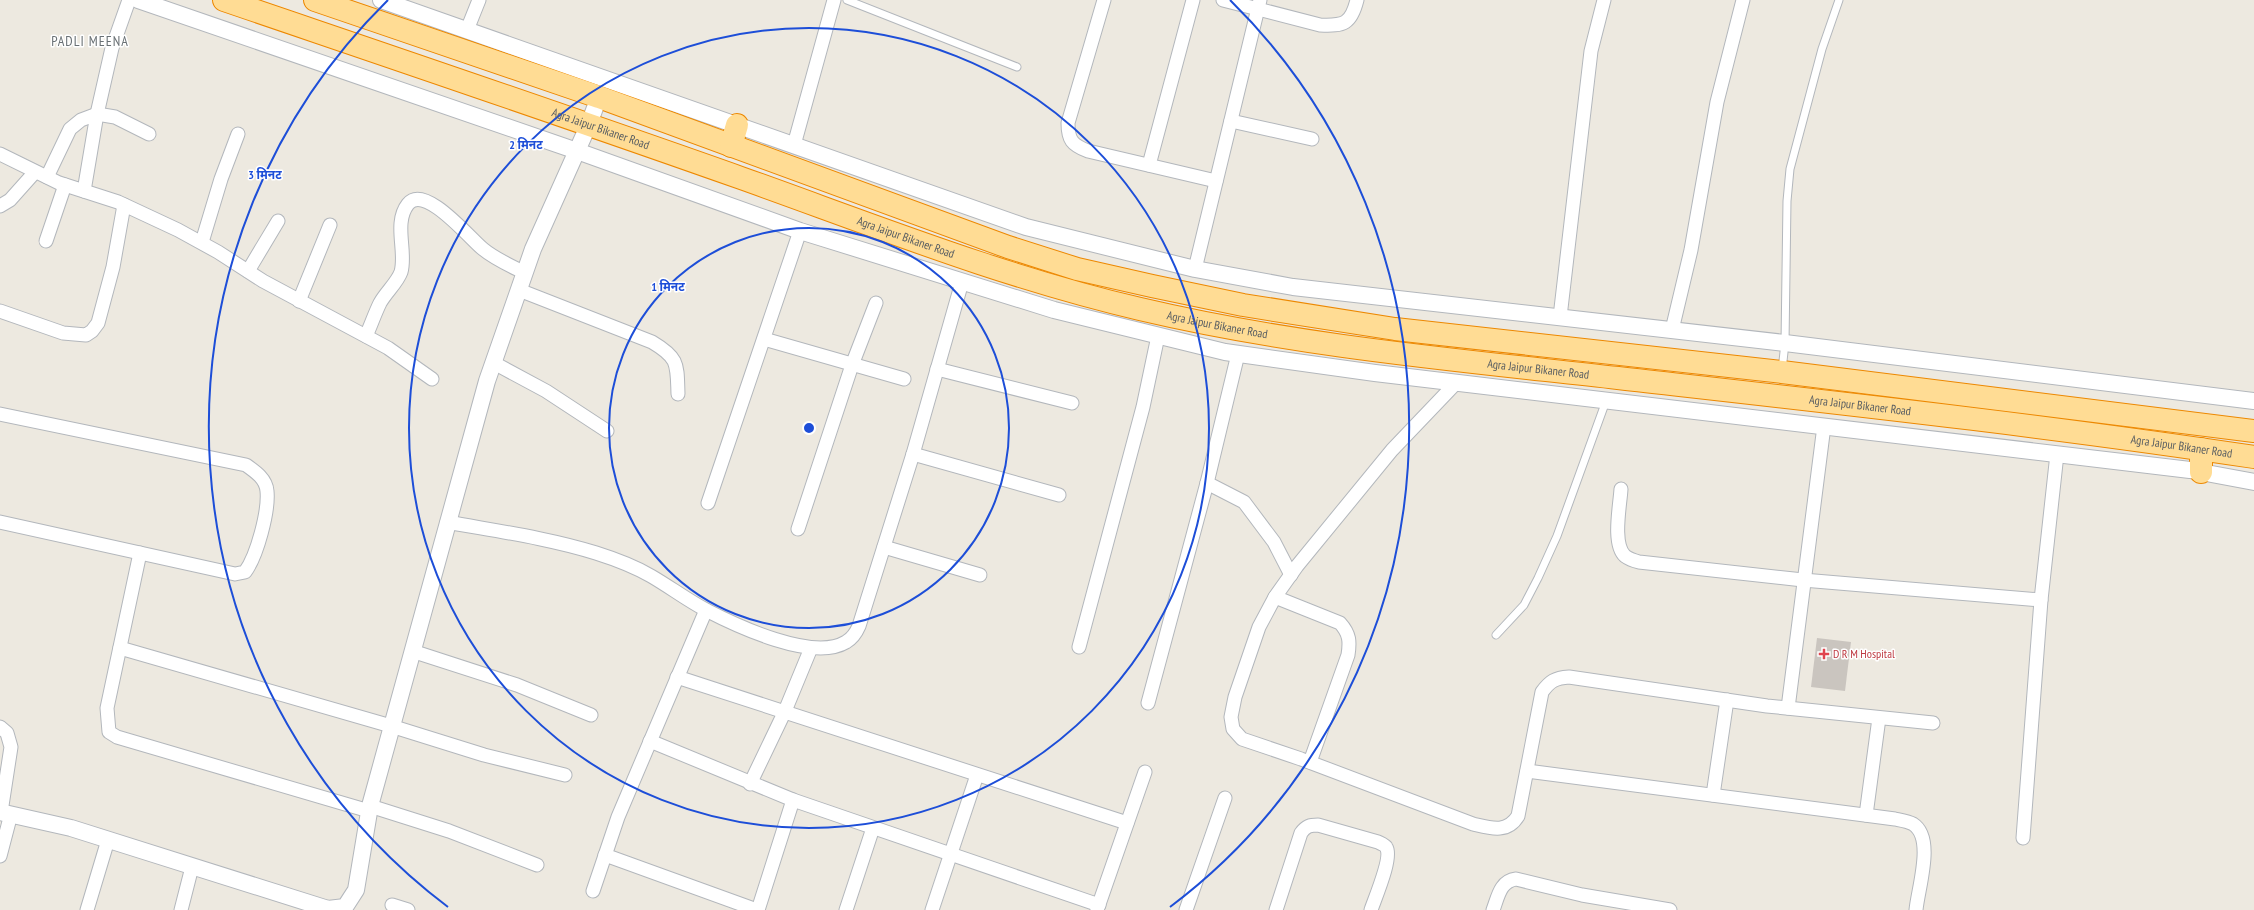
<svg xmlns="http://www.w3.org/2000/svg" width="2254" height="910" font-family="'PT Sans Narrow','Noto Sans Devanagari',sans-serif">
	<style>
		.building { fill: #cac5bf }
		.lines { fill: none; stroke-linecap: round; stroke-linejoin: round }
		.service-casing { stroke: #b3b7bc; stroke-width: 9 }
		.minor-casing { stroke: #b3b7bc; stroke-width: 15 }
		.tertiary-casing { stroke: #b3b7bc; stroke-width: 18 }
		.trunk-casing { stroke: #ed8800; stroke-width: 24 }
		.service { stroke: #fff; stroke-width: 7 }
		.minor { stroke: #fff; stroke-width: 13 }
		.tertiary { stroke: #fff; stroke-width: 16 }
		.trunk { stroke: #ffdc94; stroke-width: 22 }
		.ring { fill: none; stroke: #1d4ed8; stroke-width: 2 }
		.health-dot { fill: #e0444e; stroke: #fff; stroke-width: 1.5 }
		.labels { text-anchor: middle; stroke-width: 3; stroke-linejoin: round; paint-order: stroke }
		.street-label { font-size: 12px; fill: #595e62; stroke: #fff }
		.health-label { font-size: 12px; fill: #be3a42; stroke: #fff; text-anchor: start }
		.quarter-label { font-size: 14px; letter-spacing: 1px; fill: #697074; stroke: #fff }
		.centre { fill: #1d4ed8; stroke: #fff; stroke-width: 2 }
		.ring-label { font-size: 12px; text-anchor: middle; font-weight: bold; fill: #1d4ed8; stroke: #fff; stroke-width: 3; stroke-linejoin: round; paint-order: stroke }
	</style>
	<rect width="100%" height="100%" fill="#ede9e0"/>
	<polygon class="building" points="1817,638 1851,642 1845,691 1811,687"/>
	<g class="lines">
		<defs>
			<g id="service">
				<polyline points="847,0 1017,67"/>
				<polyline points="1782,370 1785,343 1787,201 1790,169 1822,49 1839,0"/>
				<polyline points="1496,635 1524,605 1538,578 1557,536 1606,401"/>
			</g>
			<g id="minor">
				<path d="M 1104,0 L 1068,123 C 1068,140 1072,145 1088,151 L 1216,181"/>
				<path d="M 1223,0 L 1320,25 C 1344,26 1351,24 1357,0"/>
				<polyline points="467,30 479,0"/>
				<polyline points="1231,121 1312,139"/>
				<polyline points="794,145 834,0"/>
				<polyline points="0,154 59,183 118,202 178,230 218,252 263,281 388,348 432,379"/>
				<polyline points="1149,165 1193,0"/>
				<polyline points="47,177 70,129 81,120 97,114 115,117 149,134"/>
				<polyline points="84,191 97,114 112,48 129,0"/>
				<polyline points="0,206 10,200 35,172"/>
				<polyline points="46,241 65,185"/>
				<polyline points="202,242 221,179 238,134"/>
				<polyline points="1195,269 1260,0"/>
				<polyline points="248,271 278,221"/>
				<path d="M 519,290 L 652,342 C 679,358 677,364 678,394"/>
				<polyline points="299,301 330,225"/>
				<polyline points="0,311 63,333 86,335 92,331 98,323 113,267 124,205"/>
				<polyline points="1560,317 1591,51 1604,0"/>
				<polyline points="1672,330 1691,250 1717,102 1743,0"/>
				<path d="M 366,336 C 371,325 375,313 380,303 C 386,292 397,283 401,272 C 407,252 393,223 408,204 C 425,183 471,240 483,249 C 495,259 511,266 525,273"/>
				<polyline points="764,339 904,379"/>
				<polyline points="494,363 546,391 607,431"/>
				<polyline points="937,369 1072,403"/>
				<path d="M 1456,383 L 1392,450 L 1297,566 L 1275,597 L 1259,627 L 1235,697 L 1231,717 L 1233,729 L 1242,739 L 1301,759 L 1473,824 C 1490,828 1507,834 1518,816 L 1542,692 C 1550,681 1555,678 1569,677 L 1767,706 L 1933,723"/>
				<path d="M 0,414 L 246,465 C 256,472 266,479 267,491 C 269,511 257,556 245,572 L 235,574 L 0,522"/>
				<polyline points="913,454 1059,495"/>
				<polyline points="1207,483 1244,502 1274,542 1291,575"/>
				<path d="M 1621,489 C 1620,506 1612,544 1625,556 C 1629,559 1635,561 1639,562 L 1803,580 L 2041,600"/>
				<polyline points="708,503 800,231"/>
				<path d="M 447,522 C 496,531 548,538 596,553 C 615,559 634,566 651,576 C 670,587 687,600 706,610 C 737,626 813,662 846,642 C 853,638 856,633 859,626 L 913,454 L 962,282"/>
				<polyline points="798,529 852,365 876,303"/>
				<polyline points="884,547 980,575"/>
				<polyline points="140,553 107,708 109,732 117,737 369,811"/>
				<path d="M 1275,597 L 1340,623 C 1350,634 1350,642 1348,655 L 1310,762"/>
				<polyline points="1079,647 1143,407 1158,336"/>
				<polyline points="120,648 391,726 484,755 565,775"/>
				<polyline points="412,651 517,685 591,715"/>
				<polyline points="677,677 1127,823"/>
				<polyline points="1148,703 1207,483 1238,354"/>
				<polyline points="1788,708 1824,426"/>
				<polyline points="0,727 7,733 11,747 1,812"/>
				<polyline points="650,741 793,800 1099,905"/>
				<path d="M 1527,771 L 1895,819 C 1900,820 1908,821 1913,824 C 1935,838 1918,888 1916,910"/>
				<polyline points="750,784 785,711 811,648"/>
				<polyline points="1713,795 1727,700"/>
				<polyline points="370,806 449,831 537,865"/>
				<polyline points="1866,815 1879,718"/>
				<polyline points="2023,838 2041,600 2057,454"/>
				<polyline points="605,855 757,910"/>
				<polyline points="0,856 11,814"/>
				<polyline points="593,891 618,817 706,610"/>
				<polyline points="392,905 408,910"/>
				<polyline points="87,910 108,840"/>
				<polyline points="181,910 192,867"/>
				<polyline points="758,910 793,800"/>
				<polyline points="846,910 873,828"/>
				<polyline points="932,910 977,775"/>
				<polyline points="1097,910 1145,772"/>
				<polyline points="1186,910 1225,798"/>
				<path d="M 1276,910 L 1301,833 C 1306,826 1310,825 1318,825 L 1378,842 C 1380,843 1385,845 1386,847 C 1393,857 1375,898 1371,910"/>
				<path d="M 1493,910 C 1498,897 1500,881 1516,879 L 1582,895 L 1670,910"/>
			</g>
			<g id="tertiary">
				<polyline points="138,0 577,151 800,231 1054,310 1225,352 1375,373 2190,470 2254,482"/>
				<polyline points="381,0 1026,227 1195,269 1293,287 1785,343 2254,401"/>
				<polyline points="0,812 71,828 328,909 345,907 356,890 370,806 487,381 533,249 589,124 599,97"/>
			</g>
			<g id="trunk">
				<path id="s1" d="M 224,0 C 397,59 569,117 741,178 C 873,225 1003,277 1140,309 C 1297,346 1458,360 1618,378 C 1830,402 2043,425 2254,457"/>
				<polyline points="315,0 599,97 1008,247 1077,269 1152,286 1243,305 1395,329 1782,372 2254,431"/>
				<polyline points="731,146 737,125"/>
				<polyline points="2201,472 2201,449"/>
			</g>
		</defs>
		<use href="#service" class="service-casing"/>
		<use href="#minor" class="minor-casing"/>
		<use href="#tertiary" class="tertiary-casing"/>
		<use href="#trunk" class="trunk-casing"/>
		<use href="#service" class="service"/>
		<use href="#minor" class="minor"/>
		<use href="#tertiary" class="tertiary"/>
		<use href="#trunk" class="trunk"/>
	</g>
	<g class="ring">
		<circle cx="809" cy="428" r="200"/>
		<circle cx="809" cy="428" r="400"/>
		<path d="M448 907A600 600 0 0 1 388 0M1230 0A600 600 0 0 1 1170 907"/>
	</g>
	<path class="health-dot" d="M1822 648h4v4h4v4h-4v4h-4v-4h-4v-4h4z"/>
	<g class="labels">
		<g class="street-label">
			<text dy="4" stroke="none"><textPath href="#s1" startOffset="398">Agra Jaipur Bikaner Road</textPath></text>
			<text dy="4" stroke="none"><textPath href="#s1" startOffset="722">Agra Jaipur Bikaner Road</textPath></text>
			<text dy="4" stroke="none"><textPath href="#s1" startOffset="1046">Agra Jaipur Bikaner Road</textPath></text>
			<text dy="4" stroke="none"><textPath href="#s1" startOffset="1370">Agra Jaipur Bikaner Road</textPath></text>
			<text dy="4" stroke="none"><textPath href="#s1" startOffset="1694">Agra Jaipur Bikaner Road</textPath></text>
			<text dy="4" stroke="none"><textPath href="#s1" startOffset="2018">Agra Jaipur Bikaner Road</textPath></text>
		</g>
		<g class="health-label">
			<text x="1833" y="658">D R M Hospital</text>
		</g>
		<g class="quarter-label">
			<text x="90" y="46">PADLI MEENA</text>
		</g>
	</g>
	<circle cx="809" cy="428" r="6" class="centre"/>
	<g class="ring-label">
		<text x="526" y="149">2 मिनट</text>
		<text x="265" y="179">3 मिनट</text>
		<text x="668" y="291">1 मिनट</text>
	</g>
</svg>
